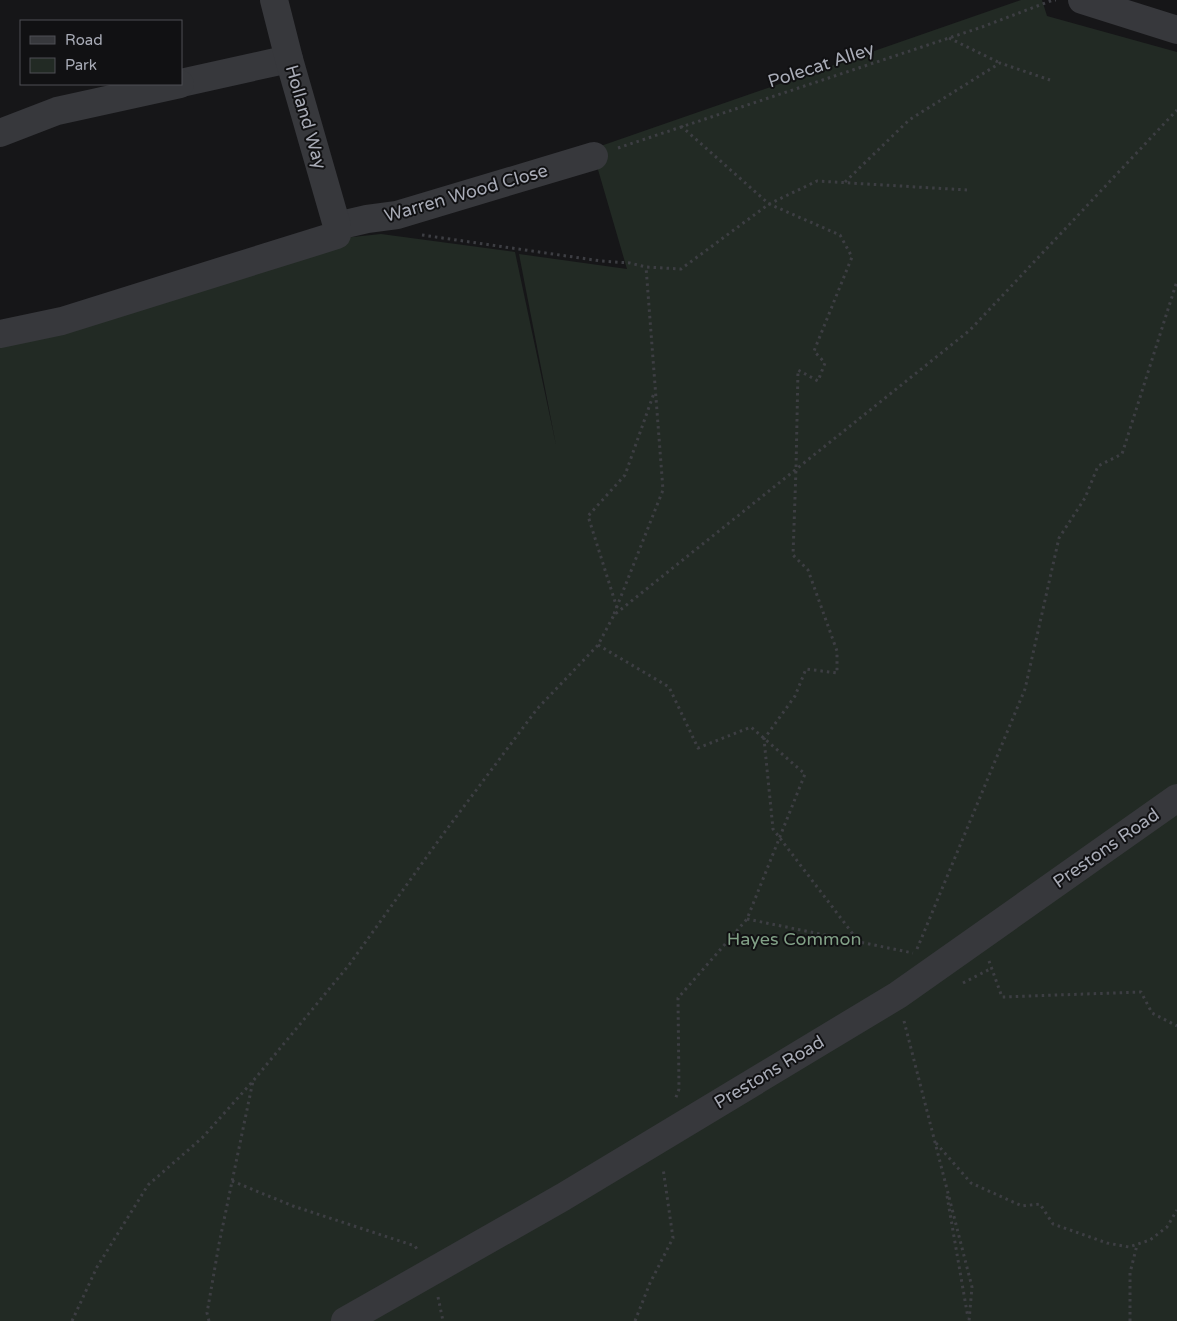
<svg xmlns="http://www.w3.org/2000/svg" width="1177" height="1321" font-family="'Varela Round',sans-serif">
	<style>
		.green { fill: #222a24 }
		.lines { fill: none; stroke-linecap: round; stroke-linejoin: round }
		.path { stroke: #3d3e43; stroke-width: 3; stroke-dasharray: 2.5 4; stroke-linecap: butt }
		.minor { stroke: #37383c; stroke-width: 28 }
		.labels { text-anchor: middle; stroke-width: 4; stroke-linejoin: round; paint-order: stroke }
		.street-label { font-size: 18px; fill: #a9acb7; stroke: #111113 }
		.park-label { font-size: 18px; fill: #81a086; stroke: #111113 }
	</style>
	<rect width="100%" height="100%" fill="#161618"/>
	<polygon class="green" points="1021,0 1042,0 1047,16 1177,52 1177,1321 0,1321 0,321 62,312 343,238 381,234 515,252 556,445 519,254 627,269 592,149"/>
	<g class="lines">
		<g class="path">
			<polyline points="949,38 1000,63"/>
			<polyline points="681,126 769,204 840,235 852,257 814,351 825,363 818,381 798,370 796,469 793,555 808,570 837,651 837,673 806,669 795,696 764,739 773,829 859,942"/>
			<polyline points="618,148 982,27 1053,0 1056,0"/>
			<polyline points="845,182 909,120 1000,63 1050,80"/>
			<polyline points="422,235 601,261 630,263 646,267 681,269 769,204 817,181 967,190"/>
			<polyline points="617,608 588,516 625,475 654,393"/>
			<polyline points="614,614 663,490 646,267"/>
			<polyline points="598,645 669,687 698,748 751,727 805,774 747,919 678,998 679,1089 675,1100"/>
			<polyline points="747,919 913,953"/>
			<polyline points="917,949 1025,689 1059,538 1085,498 1098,466 1122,454 1177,281"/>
			<polyline points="989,961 1002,997 1141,992 1152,1013 1177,1026"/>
			<polyline points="963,983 992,968"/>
			<polyline points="904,1021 972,1287 969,1321"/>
			<polyline points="936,1143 971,1183 1022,1206 1040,1204 1053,1224 1107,1243 1129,1247 1150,1240 1167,1227 1177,1210"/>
			<polyline points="232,1181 293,1206 415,1246 418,1251"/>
			<polyline points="947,1196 968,1318"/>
			<polyline points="438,1297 443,1321"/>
			<polyline points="72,1321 97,1267 148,1185 202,1138 253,1081 349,965 441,837 537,709 598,645 614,615 970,330 1177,110"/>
			<polyline points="209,1321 207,1313 219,1244 253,1081"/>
			<polyline points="635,1321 650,1283 673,1238 663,1168"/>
			<polyline points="1130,1321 1130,1273 1137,1245"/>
		</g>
		<g class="minor">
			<polyline points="1082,0 1177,30"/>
			<polyline points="181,83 289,59"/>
			<polyline points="0,133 57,111 180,84"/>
			<polyline points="337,226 367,219 397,215 594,156"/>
			<polyline points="0,334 62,321 337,235 337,226 289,59 274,0"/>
			<polyline points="345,1321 563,1197 898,995 1177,798"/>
		</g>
	</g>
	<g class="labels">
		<g class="street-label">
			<text transform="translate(821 65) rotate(-18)" y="6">Polecat Alley</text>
			<text transform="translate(306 117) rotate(74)" y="6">Holland Way</text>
			<text transform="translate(466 193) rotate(-16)" y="6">Warren Wood Close</text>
			<text transform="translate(1106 848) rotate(-35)" y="6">Prestons Road</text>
			<text transform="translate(769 1072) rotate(-31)" y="6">Prestons Road</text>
		</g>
		<g class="park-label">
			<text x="794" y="945">Hayes Common</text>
		</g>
	</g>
	<rect x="20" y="20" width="162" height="65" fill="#111113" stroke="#4e4f55"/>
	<rect x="30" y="36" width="25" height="8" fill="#37383c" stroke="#4e4f55"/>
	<text x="65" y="45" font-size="15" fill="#a9acb7">Road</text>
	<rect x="30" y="58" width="25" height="15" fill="#222a24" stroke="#4e4f55"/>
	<text x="65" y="70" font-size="15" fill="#a9acb7">Park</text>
</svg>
